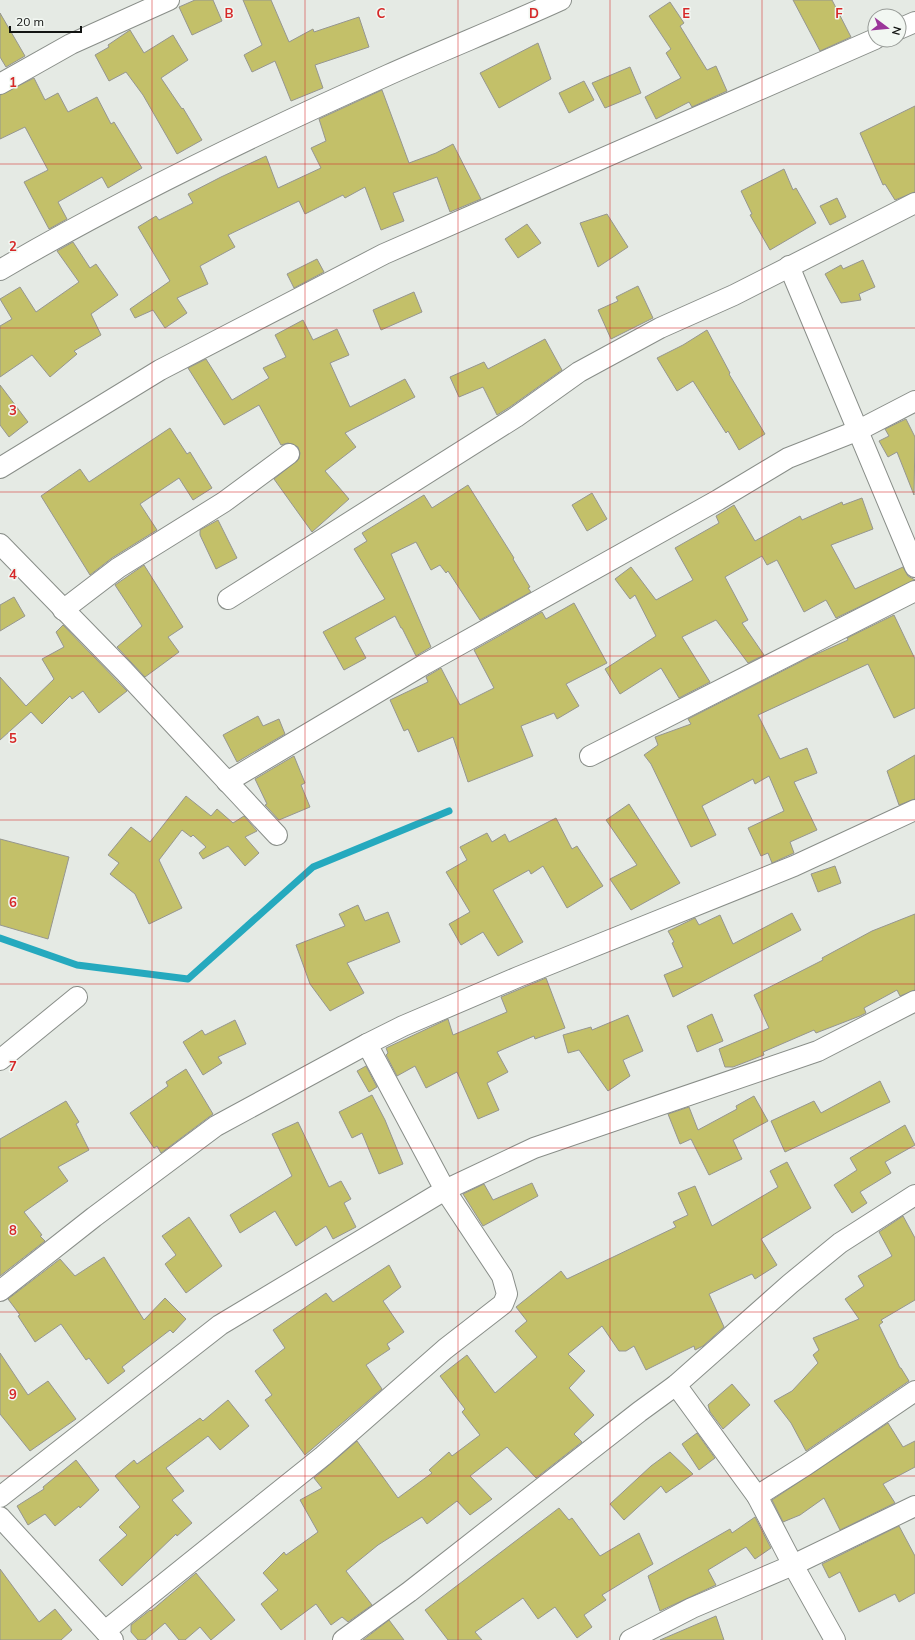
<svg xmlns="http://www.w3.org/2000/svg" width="915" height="1640" font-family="Mulish,sans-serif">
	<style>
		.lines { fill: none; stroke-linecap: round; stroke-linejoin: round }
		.stream { stroke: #25a9be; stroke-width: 7 }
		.building { fill: #c3c069; stroke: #969690 }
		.minor-casing { stroke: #898e89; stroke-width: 22 }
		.minor { stroke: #fff; stroke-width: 20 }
		.grid { fill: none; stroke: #d62828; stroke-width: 1; stroke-opacity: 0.55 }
		.grid-label { font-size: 13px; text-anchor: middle; font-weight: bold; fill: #d62828; stroke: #f2f7f2; stroke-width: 3; stroke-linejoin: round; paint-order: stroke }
	</style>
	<rect width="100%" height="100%" fill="#e5eae4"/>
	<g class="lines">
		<polyline class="stream" points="0,938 77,965 188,979 313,867 449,811"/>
	</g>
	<g class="building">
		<polygon points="195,0 213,0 222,21 192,35 179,7"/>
		<polygon points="243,0 271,0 289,42 313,29 314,32 359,17 369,47 315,65 323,88 291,101 275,61 252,72 244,55 262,45"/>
		<polygon points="793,0 832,0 851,37 820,51"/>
		<polygon points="670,2 684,23 680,26 707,70 716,66 727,91 692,107 689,102 656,119 645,97 681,78 666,53 671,49 649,16"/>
		<polygon points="0,13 25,56 6,67 0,57"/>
		<polygon points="130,30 144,53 173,35 188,60 161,78 182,109 183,108 202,140 177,154 143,95 126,72 109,81 95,55 109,47 108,45"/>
		<polygon points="538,43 551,79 499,108 480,73"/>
		<polygon points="630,67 641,93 605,108 592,83"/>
		<polygon points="34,78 45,100 58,93 68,112 97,97 111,124 114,122 142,168 108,188 102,177 58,202 67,219 49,229 24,182 48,170 25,127 0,139 0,95"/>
		<polygon points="584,81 594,100 569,113 559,93"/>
		<polygon points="382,90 409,163 436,153 453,144 481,199 450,212 437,177 393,193 404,221 381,230 365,187 345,198 343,195 305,214 299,201 228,235 235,247 200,266 208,284 177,298 187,313 165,328 153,310 135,318 130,309 170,281 138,227 156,216 159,220 193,203 188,194 221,177 266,156 278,188 321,168 311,148 326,141 319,119"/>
		<polygon points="915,106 915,192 895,200 885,184 883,185 860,133"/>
		<polygon points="784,169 793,190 796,188 816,223 770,250 750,215 752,214 741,191"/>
		<polygon points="837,198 846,217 830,225 820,206"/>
		<polygon points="607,214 628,247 598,267 580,223"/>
		<polygon points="527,224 541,243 518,258 505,239"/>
		<polygon points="73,242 90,268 96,264 118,295 91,314 101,335 74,351 77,354 50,377 32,355 0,377 0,326 12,319 0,299 20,287 36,312 79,282 57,251"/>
		<polygon points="317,259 324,272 294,288 287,274"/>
		<polygon points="863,260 875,287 859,294 861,300 841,303 825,274 841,265 843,269"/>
		<polygon points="638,286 653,318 611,339 598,310 618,301 616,297"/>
		<polygon points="414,292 422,312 381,330 373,310"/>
		<polygon points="303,320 313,340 337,329 349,355 330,363 350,407 405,379 415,397 345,433 356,447 325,471 349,499 312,532 274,479 299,459 300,453 298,447 288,443 281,445 259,405 224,425 188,368 206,359 232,400 269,378 263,368 286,357 275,335"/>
		<polygon points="707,330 730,373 729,374 765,434 739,450 728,431 726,433 693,381 677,391 657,358 683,345"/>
		<polygon points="545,339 562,370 510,407 497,415 483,387 459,397 450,377 484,362 488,369"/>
		<polygon points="0,385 28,422 9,437 0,425"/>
		<polygon points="906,419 915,437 914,495 897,452 888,457 879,441 889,436 885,429"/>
		<polygon points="170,428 187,454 190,452 212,488 193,500 179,478 140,504 157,530 112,558 90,575 41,496 80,469 89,482"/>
		<polygon points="468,485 514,558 513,559 530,587 528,588 531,592 480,620 448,571 446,573 440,565 431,570 416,542 391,554 431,647 416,656 402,628 401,628 395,616 355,638 366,658 344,670 323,632 385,599 354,549 367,541 362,533 424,495 432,508"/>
		<polygon points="592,493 607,519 587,531 572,505"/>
		<polygon points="862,498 873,529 831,545 855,589 903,567 908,576 915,580 836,618 826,600 804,612 777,560 767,565 762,556 725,577 748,620 742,623 764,655 748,663 716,620 682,637 710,682 679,698 661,668 620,694 605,669 656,636 635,595 630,599 615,579 631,567 656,600 693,580 675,548 719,523 716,516 734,505 755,541 800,516 802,520 842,502 843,505"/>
		<polygon points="218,520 237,558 216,569 200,535 200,530"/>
		<polygon points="144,565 183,627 168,637 179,652 145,677 117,647 142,626 115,585"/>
		<polygon points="14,597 25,616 0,631 0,605"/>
		<polygon points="574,603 607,663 566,684 579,706 557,719 554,713 521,726 533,756 468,782 453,737 418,752 408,729 404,731 390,700 428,682 426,677 441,668 460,705 494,688 474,650 542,612 546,619"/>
		<polygon points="894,615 915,659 915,708 894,718 868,664 758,715 780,759 807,748 817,773 794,782 817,830 790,842 794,853 772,863 768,853 761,856 748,828 784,811 769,776 755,784 753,779 702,806 716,835 691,847 651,764 644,755 658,745 655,737 691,724 688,719 812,656 848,640 847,638"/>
		<polygon points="63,625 127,691 99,713 83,691 72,699 70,696 42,724 31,712 0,740 0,677 26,706 54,679 42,659 64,647 56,632"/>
		<polygon points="258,716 263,726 279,719 285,734 237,762 223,735"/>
		<polygon points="915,755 915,799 899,805 887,771"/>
		<polygon points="294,756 305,783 301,785 310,807 279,820 265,805 267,804 255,779"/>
		<polygon points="186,796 211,816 217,809 233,823 244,816 257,831 245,837 259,853 245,866 228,846 203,859 199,853 206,847 193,835 191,837 182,830 159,860 182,908 149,924 135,894 110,874 119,863 108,855 131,827 150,842"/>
		<polygon points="629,804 680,883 631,910 610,879 637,865 606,820"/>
		<polygon points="556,818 572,849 577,846 603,886 567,908 543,866 531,874 529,870 493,890 523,942 498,956 483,932 461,945 449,924 470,912 446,872 467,860 460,847 487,833 492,842 505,834 509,842"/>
		<polygon points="0,839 69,857 48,939 0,925"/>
		<polygon points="835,866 841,883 818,892 811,874"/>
		<polygon points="358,905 365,921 388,912 400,942 347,963 364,993 330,1011 310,984 296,945 345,926 339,914"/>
		<polygon points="792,913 801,930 673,997 664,975 683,967 672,943 674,942 668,931 695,918 699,925 720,915 733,944"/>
		<polygon points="915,914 915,990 900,996 897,990 864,1008 866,1013 860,1016 816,1033 814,1030 763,1052 764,1055 733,1067 725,1067 719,1049 769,1028 754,995 823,960 822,958 872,931"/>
		<polygon points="546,978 565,1028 535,1039 534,1036 497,1052 508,1072 487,1083 499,1110 478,1119 457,1072 426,1088 415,1066 397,1076 386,1055 388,1053 386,1048 448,1019 453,1035 507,1012 501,997"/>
		<polygon points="712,1014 723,1041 697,1052 687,1026"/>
		<polygon points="628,1015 643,1051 623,1060 630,1076 608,1091 579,1050 568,1053 563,1035 591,1027 592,1030"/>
		<polygon points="235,1020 246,1044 218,1057 222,1063 203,1075 183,1042 202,1030 205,1035"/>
		<polygon points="366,1066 377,1087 369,1092 357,1071"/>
		<polygon points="186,1069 213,1114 161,1153 157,1146 154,1148 130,1113 168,1086 166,1082"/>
		<polygon points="880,1081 890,1102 785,1152 771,1121 814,1101 821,1113"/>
		<polygon points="372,1095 385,1120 403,1164 379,1174 362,1133 352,1138 339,1112"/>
		<polygon points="754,1096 768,1121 733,1140 742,1159 709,1175 691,1139 680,1144 668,1114 689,1107 698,1130 737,1109 736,1106"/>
		<polygon points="66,1101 79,1122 76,1124 89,1150 58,1167 68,1181 24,1212 42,1235 40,1236 45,1241 0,1276 0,1139"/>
		<polygon points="298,1122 329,1187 341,1181 351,1199 344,1203 356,1227 333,1239 326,1226 296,1246 275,1211 240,1233 230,1215 292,1176 272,1134"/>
		<polygon points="905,1125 915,1145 885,1162 891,1173 860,1192 867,1203 852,1213 834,1185 857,1170 850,1158"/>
		<polygon points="787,1162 811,1208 761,1239 777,1265 755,1279 752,1274 709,1294 724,1327 703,1346 695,1350 694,1346 646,1370 634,1346 626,1351 619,1351 602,1326 568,1354 585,1371 569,1388 594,1415 574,1434 582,1442 536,1478 507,1447 470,1476 492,1499 470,1515 457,1501 427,1524 422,1517 378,1545 346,1571 372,1605 348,1622 342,1617 331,1625 316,1604 281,1630 261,1604 278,1590 263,1573 284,1552 286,1555 318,1532 300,1500 322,1488 314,1478 357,1441 398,1498 432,1473 429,1470 449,1452 452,1456 480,1435 462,1412 465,1409 440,1376 467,1355 495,1393 537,1357 515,1331 527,1321 516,1307 561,1271 567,1279 676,1227 673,1222 688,1215 678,1193 695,1186 712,1226 778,1187 770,1171"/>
		<polygon points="532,1183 538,1196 483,1226 463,1194 484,1184 493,1200"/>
		<polygon points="903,1216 915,1238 915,1300 881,1320 883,1322 879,1325 900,1368 901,1368 909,1381 806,1451 791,1423 774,1401 792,1391 818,1363 813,1355 819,1350 813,1338 859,1319 845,1299 864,1286 858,1276 892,1256 879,1232"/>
		<polygon points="189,1217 222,1266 186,1293 165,1264 176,1255 162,1236"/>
		<polygon points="104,1257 144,1320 165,1298 186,1319 173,1333 170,1330 122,1367 125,1371 108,1384 89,1358 86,1360 61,1324 35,1342 18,1316 20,1315 8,1299 60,1259 75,1276"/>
		<polygon points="389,1265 401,1287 383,1301 404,1332 387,1344 390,1349 366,1365 382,1389 305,1455 265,1400 272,1395 255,1371 285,1348 273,1330 326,1293 333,1302"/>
		<polygon points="0,1353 28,1395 48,1381 76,1419 30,1451 0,1414"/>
		<polygon points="732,1384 750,1405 723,1429 710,1412 708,1405"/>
		<polygon points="228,1400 249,1426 220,1450 208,1436 166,1468 184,1491 172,1500 192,1523 177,1536 176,1534 122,1586 99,1560 127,1535 119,1527 140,1507 115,1476 134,1460 137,1464 200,1418 203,1421"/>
		<polygon points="888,1423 903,1447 915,1441 915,1467 883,1484 895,1503 840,1530 824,1498 800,1515 783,1522 772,1500"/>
		<polygon points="697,1433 715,1458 699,1470 682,1444"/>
		<polygon points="670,1452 693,1474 666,1493 661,1486 624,1520 610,1504 651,1466"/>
		<polygon points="76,1460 99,1490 80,1508 79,1506 55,1526 45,1514 28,1525 17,1506 44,1489 43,1487"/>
		<polygon points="559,1508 569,1520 572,1518 600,1556 639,1533 653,1564 602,1595 606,1600 584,1615 592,1627 577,1638 555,1607 538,1619 523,1598 475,1632 482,1640 448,1640 425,1610"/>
		<polygon points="755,1517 771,1548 755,1559 746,1547 708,1570 716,1585 660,1611 648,1576 730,1529 732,1533"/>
		<polygon points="899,1526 915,1556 915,1593 899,1602 895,1594 859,1612 840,1572 829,1578 822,1564"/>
		<polygon points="0,1569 39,1622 55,1609 72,1630 61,1640 0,1640"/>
		<polygon points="196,1573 235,1620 211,1640 200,1627 185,1640 179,1640 165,1623 145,1640 138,1640 131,1632 131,1625 150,1610 151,1611"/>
		<polygon points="716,1616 724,1640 660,1640"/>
		<polygon points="389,1620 404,1640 363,1640"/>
	</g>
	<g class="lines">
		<defs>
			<g id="minor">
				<polyline points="899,29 915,22"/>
				<polyline points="0,84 71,44 169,0"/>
				<polyline points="789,266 915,567"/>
				<path d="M 0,270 C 125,197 256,134 388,75 C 446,49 504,26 561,0"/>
				<polyline points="0,468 160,370 384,254 875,39"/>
				<polyline points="0,544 124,671 277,835"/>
				<polyline points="228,599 516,417 579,372 660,328 734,295 915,203"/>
				<polyline points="63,610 118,568 224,502 289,454"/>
				<polyline points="590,756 915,591"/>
				<polyline points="227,782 425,664 718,500 788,458 859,430 915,401"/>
				<polyline points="0,1060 77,997"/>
				<polyline points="0,1291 94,1217 216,1126 367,1044 403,1026 518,977 794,866 915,810"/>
				<polyline points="676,1385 757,1496 793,1565 835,1640"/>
				<polyline points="757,1496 806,1465 915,1391"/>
				<polyline points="0,1497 220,1325 445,1190 534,1148 818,1051 915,1001"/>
				<polyline points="0,1517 113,1640"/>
				<polyline points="105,1631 323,1456 445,1349 503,1304 507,1294 502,1276 445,1190 367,1044"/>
				<polyline points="343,1640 409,1592 639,1412 676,1385 790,1284 840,1243 915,1195"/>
				<polyline points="630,1640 692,1608 793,1565 915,1506"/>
			</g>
		</defs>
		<use href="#minor" class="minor-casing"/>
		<use href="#minor" class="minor"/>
	</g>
	<path class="grid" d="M 152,0 L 152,1640M 305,0 L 305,1640M 458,0 L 458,1640M 610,0 L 610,1640M 762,0 L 762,1640M 0,164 L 915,164M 0,328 L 915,328M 0,492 L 915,492M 0,656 L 915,656M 0,820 L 915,820M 0,984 L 915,984M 0,1148 L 915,1148M 0,1312 L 915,1312M 0,1476 L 915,1476"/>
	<g class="grid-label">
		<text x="229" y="18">B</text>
		<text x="381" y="18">C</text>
		<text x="534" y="18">D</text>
		<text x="686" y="18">E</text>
		<text x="839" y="18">F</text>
		<text x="13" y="87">1</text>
		<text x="13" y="251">2</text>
		<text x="13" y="415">3</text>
		<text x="13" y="579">4</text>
		<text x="13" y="743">5</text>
		<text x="13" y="907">6</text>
		<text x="13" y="1071">7</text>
		<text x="13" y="1235">8</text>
		<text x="13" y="1399">9</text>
	</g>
	<g transform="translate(887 28) rotate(106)"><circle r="19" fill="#f2f7f2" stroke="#989c98"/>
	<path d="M0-3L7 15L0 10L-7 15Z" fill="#9b369a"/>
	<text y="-6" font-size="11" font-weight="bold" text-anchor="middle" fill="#121412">N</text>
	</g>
	<path d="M10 26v6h71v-6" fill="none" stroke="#121412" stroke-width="2"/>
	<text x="16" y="26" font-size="12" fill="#121412" stroke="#f2f7f2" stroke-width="3" paint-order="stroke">20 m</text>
</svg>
